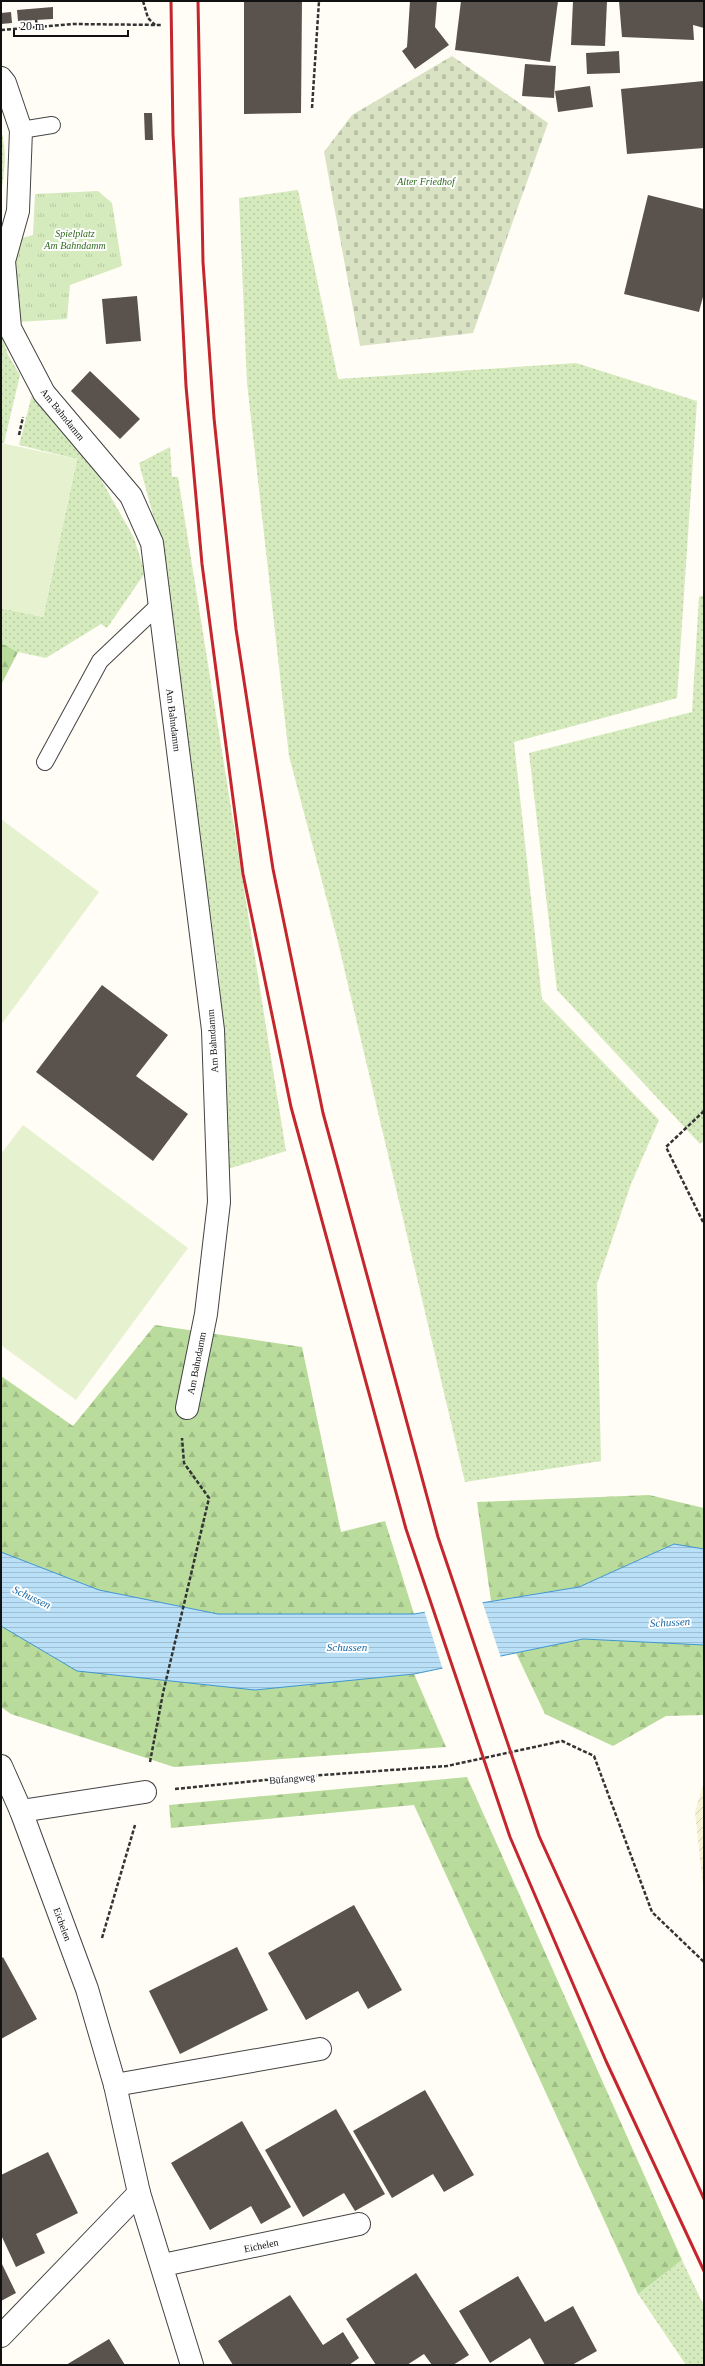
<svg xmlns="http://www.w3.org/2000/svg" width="705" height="2366" font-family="'Times New Roman',serif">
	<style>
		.farmland { fill: url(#farmland-furrows) }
		.grass { fill: url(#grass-dots) }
		.forest { fill: url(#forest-firs) }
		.cemetery { fill: url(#cemetery-stones) }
		.park { fill: url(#park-tufts) }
		.pitch { fill: #e6f2cf }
		.water { fill: url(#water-rules); stroke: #3f96cf }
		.pier { fill: #fffdf5 }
		.building { fill: #5a524d }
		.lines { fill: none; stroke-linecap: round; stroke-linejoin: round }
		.service-casing { stroke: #444; stroke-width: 18 }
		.minor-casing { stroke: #444; stroke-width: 24 }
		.path { stroke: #333; stroke-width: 2.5; stroke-dasharray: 4 2; stroke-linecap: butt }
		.service { stroke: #fff; stroke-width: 16 }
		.minor { stroke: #fff; stroke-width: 22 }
		.rail { stroke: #c4262e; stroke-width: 3 }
		.labels { text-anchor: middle; stroke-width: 4; stroke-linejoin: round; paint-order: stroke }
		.park-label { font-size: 10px; font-style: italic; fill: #2f6b1f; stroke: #fff }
		.street-label { font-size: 10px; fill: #111; stroke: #fff }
		.water-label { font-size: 11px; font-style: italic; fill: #1768a6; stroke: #fff }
	</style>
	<defs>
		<pattern id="farmland-furrows" width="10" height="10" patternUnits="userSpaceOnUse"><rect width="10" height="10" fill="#f6f3d4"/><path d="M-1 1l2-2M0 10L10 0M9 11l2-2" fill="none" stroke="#d2cfb5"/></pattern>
		<pattern id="grass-dots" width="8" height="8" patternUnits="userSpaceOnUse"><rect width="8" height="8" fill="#d5ebbd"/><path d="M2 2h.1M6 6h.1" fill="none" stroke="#b6c8a1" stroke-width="1.8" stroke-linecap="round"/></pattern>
		<pattern id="forest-firs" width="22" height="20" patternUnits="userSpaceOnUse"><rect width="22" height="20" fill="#b9dc9c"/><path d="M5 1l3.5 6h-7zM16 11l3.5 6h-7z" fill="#9ebc85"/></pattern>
		<pattern id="cemetery-stones" width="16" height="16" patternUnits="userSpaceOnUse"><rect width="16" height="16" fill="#d9e3c4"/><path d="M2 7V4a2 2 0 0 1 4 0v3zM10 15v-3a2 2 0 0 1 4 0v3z" fill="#b9c2a7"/></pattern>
		<pattern id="park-tufts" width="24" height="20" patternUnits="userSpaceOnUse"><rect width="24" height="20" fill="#d5ebbd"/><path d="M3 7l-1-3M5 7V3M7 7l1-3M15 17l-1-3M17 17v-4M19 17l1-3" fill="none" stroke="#b6c8a1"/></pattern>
		<pattern id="water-rules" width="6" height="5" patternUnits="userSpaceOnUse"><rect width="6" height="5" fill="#b9e0f7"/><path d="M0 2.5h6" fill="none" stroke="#9ebfd3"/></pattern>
	</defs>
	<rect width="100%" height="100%" fill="#fffdf5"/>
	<polygon class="farmland" points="704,1782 704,1895 695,1812"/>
	<g class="grass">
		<path d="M 1,129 C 7,150 5,172 1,192 Z"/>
		<polygon points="298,190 338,379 576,363 697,401 677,698 514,742 542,999 659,1120 631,1184 597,1284 601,1461 465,1482 337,938 289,756 247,383 239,198"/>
		<polygon points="1,334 8,355 20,375 4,443 1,443"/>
		<polygon points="32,395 90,460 134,538 145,573 107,628 101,624 46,658 18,652 1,643 1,608 43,617 77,459 19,445"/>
		<polygon points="170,447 172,477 178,477 286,1151 228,1169 219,977 172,638 167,567 139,463"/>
		<polygon points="704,595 704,1140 700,1144 557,990 529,753 692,712 699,597"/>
		<polygon points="682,2260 704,2306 704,2365 686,2365 638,2294"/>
	</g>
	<g class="forest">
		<polygon points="1,643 18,652 1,685"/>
		<polygon points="155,1325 302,1347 341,1532 385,1521 414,1614 218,1614 99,1590 1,1552 1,1376 73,1426"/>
		<polygon points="649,1495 704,1508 704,1549 673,1544 579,1587 491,1601 477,1502"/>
		<polygon points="1,1626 255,1690 414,1674 446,1747 174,1767 11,1714 1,1707"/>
		<polygon points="583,1639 704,1645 704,1715 666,1716 613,1746 545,1714 516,1653"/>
		<polygon points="467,1777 682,2260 638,2294 414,1805 171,1828 169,1805"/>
	</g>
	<polygon class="cemetery" points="452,56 548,123 473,333 360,346 324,152 352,115"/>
	<polygon class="park" points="98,191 112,203 122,266 70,285 67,319 18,322 12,279 15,240 33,235 35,194"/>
	<g class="pitch">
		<polygon points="1,443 77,459 43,617 1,608"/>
		<polygon points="1,819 99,892 1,1025"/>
		<polygon points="23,1125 188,1248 76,1400 1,1345 1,1154"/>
	</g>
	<polygon class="water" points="674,1544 704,1549 704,1645 583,1639 414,1674 255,1690 77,1671 1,1626 1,1552 99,1590 218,1614 414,1614 579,1587"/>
	<polygon class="pier" points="482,1601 501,1658 443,1670 424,1610"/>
	<g class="building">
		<polygon points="244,1 302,1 301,113 244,114"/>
		<polygon points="410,1 437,1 435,27 449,45 415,69 402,51 407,47"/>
		<polygon points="461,1 558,1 550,62 455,50"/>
		<polygon points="573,1 607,1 605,46 571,45"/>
		<polygon points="619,1 704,1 704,28 693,25 694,40 622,37"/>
		<polygon points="53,7 53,19 18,21 17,10"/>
		<polygon points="11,12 12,23 1,24 1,13"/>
		<polygon points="619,51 620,73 587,74 586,53"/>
		<polygon points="525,64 556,66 554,98 522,96"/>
		<polygon points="704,81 704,148 627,154 621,89"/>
		<polygon points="590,86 593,107 558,112 555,91"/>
		<polygon points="144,113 152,113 153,140 145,140"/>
		<polygon points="648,195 704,209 704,293 699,312 624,294"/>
		<polygon points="137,296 141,341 106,344 102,299"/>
		<polygon points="90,371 140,419 120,439 71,391"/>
		<polygon points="102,985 168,1035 136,1076 188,1114 153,1161 36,1072"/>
		<polygon points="354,1905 402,1990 368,2009 358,1991 306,2020 268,1953"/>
		<polygon points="237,1947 268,2010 180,2054 149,1991"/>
		<polygon points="3,1957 37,2019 1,2039 1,1959"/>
		<polygon points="425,2090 474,2175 444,2192 433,2174 392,2198 353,2131"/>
		<polygon points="336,2109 385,2194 355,2211 344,2193 303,2217 265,2150"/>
		<polygon points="242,2121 291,2207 261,2224 251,2206 210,2230 171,2163"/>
		<polygon points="48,2152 78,2213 36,2234 45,2253 16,2267 1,2235 1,2175"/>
		<polygon points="1,2262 16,2293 1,2301"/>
		<polygon points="416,2273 469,2355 453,2365 432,2365 424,2354 407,2365 376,2365 346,2319"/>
		<polygon points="518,2276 545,2322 573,2306 597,2351 572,2365 545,2365 530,2338 490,2363 459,2311"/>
		<polygon points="290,2295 323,2345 343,2332 359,2358 349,2365 233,2365 218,2341"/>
		<polygon points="109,2339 125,2365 66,2365"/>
	</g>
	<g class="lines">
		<defs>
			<g id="service">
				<polyline points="21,130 52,125"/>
				<polyline points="45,762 100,661 159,605"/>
			</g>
			<g id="minor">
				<polyline points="1,78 5,83 21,130 18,211 4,261 10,328 44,393 131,496 152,543 213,1030 219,1202 206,1314 187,1408"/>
				<polyline points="1,1766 21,1811 87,1989 115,2085 139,2193 192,2365"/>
				<polyline points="21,1811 145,1792"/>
				<polyline points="115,2085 320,2049"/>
				<polyline points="163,2265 359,2224"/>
				<polyline points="1,2336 139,2193"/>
			</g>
		</defs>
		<use href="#service" class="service-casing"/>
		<use href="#minor" class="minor-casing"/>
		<g class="path">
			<polyline points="143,1 148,18 155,25"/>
			<polyline points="36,20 37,27"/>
			<polyline points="1,30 73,24 161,25"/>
			<polyline points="312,108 319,1"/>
			<polyline points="19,435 23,417"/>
			<polyline points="704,1111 666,1147 704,1224"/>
			<polyline points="150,1762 163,1693 209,1498 184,1463 182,1438"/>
			<polyline points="175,1789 295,1777 447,1766 562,1741 594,1756 652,1912 704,1962"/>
			<polyline points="102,1938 135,1825"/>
		</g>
		<use href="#service" class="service"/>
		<use href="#minor" class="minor"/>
		<g class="rail">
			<polyline points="171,1 173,134 186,386 202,564 243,874 291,1107 406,1529 510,1837 606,2061 704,2271"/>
			<polyline points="198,1 203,262 214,418 236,629 273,869 323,1113 438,1537 539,1836 704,2199"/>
		</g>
	</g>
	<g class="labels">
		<g class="park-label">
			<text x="426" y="185">Alter Friedhof</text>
			<text x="75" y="237">Spielplatz<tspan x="75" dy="12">Am Bahndamm</tspan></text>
		</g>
		<g class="street-label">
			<text transform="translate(63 414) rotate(51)" y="4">Am Bahndamm</text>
			<text transform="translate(174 720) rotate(83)" y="4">Am Bahndamm</text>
			<text transform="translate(212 1041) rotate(-94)" y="4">Am Bahndamm</text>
			<text transform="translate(196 1363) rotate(-79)" y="4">Am Bahndamm</text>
			<text transform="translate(292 1778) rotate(-5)" y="4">Büfangweg</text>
			<text transform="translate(63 1924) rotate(70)" y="4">Eichelen</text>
			<text transform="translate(261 2245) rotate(-12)" y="4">Eichelen</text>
		</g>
		<g class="water-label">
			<text transform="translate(32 1597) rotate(25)" y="4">Schussen</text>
			<text transform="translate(670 1622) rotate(-3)" y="4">Schussen</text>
			<text x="347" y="1651">Schussen</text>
		</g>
	</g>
	<rect width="705" height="2366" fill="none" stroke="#111111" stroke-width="4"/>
	<path d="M14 30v6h114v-6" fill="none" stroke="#111111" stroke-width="2"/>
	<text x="20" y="30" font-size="12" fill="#111111" stroke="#ffffff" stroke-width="3" paint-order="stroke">20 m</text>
</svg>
